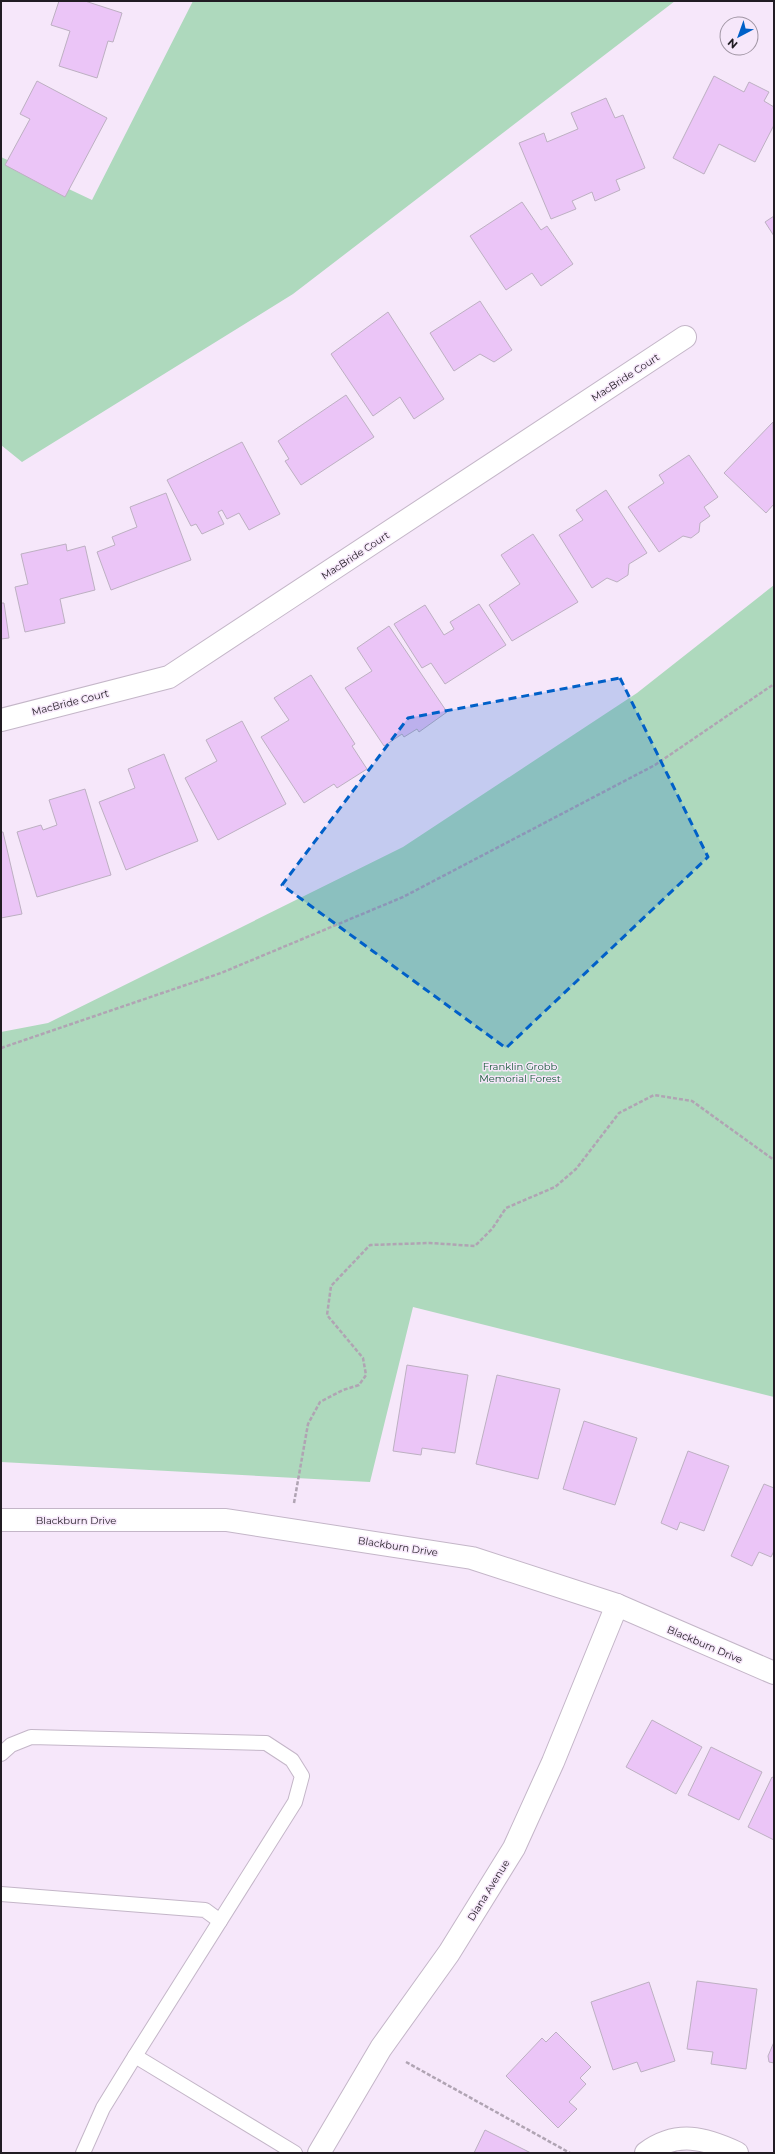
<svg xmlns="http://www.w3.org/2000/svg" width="775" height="2154" font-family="Montserrat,sans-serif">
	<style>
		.green { fill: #aed9bd }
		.building { fill: #ebc5f7; stroke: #bdb0c2 }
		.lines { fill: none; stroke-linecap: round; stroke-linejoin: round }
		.lane-casing { stroke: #c4b6c8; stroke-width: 16 }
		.street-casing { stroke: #c4b6c8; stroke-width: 24 }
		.path { stroke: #b0a4b3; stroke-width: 2.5; stroke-dasharray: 4 2; stroke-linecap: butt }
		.lane { stroke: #fff; stroke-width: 14 }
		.street { stroke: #fff; stroke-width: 22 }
		.marked { fill: #0060c8; fill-opacity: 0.2; stroke: #0060c8; stroke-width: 3; stroke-dasharray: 8 5; stroke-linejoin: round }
		.labels { text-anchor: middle; stroke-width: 3; stroke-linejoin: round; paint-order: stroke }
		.street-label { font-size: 10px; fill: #211c23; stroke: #f6e7fa }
		.park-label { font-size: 10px; fill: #145937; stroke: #f6e7fa }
	</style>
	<rect width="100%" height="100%" fill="#f6e7fa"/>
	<g class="green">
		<polygon points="193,1 675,1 293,294 22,462 1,445 1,157 92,200"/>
		<polygon points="774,585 774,1397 413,1307 370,1482 1,1462 1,1032 48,1023 403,847 637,693"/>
	</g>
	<g class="building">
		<polygon points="59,1 85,1 122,13 113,42 108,41 97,78 59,66 70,31 51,25"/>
		<polygon points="714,76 744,92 749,82 769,92 764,101 774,107 774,125 755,162 719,144 704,174 673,158"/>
		<polygon points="37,81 107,118 65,197 5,165 30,119 20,114"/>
		<polygon points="606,98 615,118 623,115 645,168 616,180 620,190 595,201 592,192 572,201 576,209 551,219 519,143 544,133 547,142 578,129 571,113"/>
		<polygon points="522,202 541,230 547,226 573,264 541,286 532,273 506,290 470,236"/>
		<polygon points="774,216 774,236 765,222"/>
		<polygon points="480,301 512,350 494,362 480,354 454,371 430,333"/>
		<polygon points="388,312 444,399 414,419 400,397 373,416 331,354"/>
		<polygon points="346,395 374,437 301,485 285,461 289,459 278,441"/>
		<polygon points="773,422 774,504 766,513 724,473"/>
		<polygon points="242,442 280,514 249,530 239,513 227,519 222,510 218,512 224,524 202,534 196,524 191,526 167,480"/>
		<polygon points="689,455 718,497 704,507 710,516 700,523 699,532 691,538 683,536 659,552 628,507 664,483 659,475"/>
		<polygon points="606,490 647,553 629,564 628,575 617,582 607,578 592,588 559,535 583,520 576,510"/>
		<polygon points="166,493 191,560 111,590 97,552 115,545 112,537 137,527 130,507"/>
		<polygon points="533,534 578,602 512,641 489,605 520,584 501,555"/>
		<polygon points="66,544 67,551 85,546 95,590 60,599 65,623 25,632 15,587 28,584 21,554"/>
		<polygon points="1,603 4,603 9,638 1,639"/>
		<polygon points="479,604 506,645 445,684 431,663 422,668 394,624 425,605 444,635 454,629 450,622"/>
		<polygon points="389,626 447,712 419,732 417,729 404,737 402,734 384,746 345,688 372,671 357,648"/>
		<polygon points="311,675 355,744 352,746 367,769 337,788 334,784 304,803 261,737 289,720 274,698"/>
		<polygon points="242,721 286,804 218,840 185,778 217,761 206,740"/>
		<polygon points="164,754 198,841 126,870 99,802 135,788 128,769"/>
		<polygon points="85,789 111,875 37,897 17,832 41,825 43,830 57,825 49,800"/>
		<polygon points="1,832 3,832 22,914 1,918"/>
		<polygon points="407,1365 468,1375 455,1453 422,1448 421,1455 393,1451"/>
		<polygon points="497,1375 560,1389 538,1479 476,1464"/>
		<polygon points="584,1421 637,1438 615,1505 563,1489"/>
		<polygon points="688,1451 729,1466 704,1531 680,1522 677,1530 661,1523"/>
		<polygon points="764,1484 774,1488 774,1551 771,1557 759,1552 752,1566 731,1556"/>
		<polygon points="652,1720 702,1747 676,1794 626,1767"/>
		<polygon points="711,1747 762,1772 739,1820 688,1795"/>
		<polygon points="772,1777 774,1778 774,1840 748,1827"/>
		<polygon points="697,1981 757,1989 746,2069 711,2064 713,2052 687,2049"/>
		<polygon points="649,1982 675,2061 641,2072 637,2062 613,2070 591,2002"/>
		<polygon points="556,2032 591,2067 580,2078 586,2084 569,2102 577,2109 558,2128 506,2076 542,2038 546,2042"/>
		<polygon points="774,2042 774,2063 769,2062 768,2056"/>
		<polygon points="485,2130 531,2153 474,2153"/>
	</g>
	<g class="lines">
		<defs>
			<g id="lane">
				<polyline points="1,1754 11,1745 31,1737 266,1743 292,1760 302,1776 295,1802 135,2056 295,2153"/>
				<polyline points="1,1894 205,1910 220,1921"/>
				<polyline points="83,2153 103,2108 135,2056"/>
			</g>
			<g id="street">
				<polyline points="1,720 169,677 685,337"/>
				<polyline points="1,1520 226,1520 472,1558 617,1605 774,1673"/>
				<polyline points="319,2153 381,2048 449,1953 514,1848 553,1762 617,1605"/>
				<path d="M 646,2153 C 677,2130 705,2138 737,2153"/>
			</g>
		</defs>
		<use href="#lane" class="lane-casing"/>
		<use href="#street" class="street-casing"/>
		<g class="path">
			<polyline points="1,1048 221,973 403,897 655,765 774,684"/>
			<polyline points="294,1503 308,1424 320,1402 343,1390 359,1385 366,1375 363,1358 327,1315 331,1286 370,1245 430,1243 475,1246 492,1229 506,1208 555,1187 576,1169 619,1113 654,1095 692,1101 774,1160"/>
			<polyline points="406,2062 570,2153"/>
		</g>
		<use href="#lane" class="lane"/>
		<use href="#street" class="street"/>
	</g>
	<path class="marked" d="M 620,678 L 708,857 L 506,1048 L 282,885 L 408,718 Z"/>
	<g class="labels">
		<g class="street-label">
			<text transform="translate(625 377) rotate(-33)" y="4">MacBride Court</text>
			<text transform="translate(355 555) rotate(-33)" y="4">MacBride Court</text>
			<text transform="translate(70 702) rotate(-14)" y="4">MacBride Court</text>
			<text x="76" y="1524">Blackburn Drive</text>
			<text transform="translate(398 1546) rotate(9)" y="4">Blackburn Drive</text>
			<text transform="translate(705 1644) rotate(23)" y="4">Blackburn Drive</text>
			<text transform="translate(488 1890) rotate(-58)" y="4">Diana Avenue</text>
		</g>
		<g class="park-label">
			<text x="520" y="1070">Franklin Grobb<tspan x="520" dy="12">Memorial Forest</tspan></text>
		</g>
	</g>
	<rect width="775" height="2154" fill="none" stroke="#211c23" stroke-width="4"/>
	<g transform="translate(739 36) rotate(221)"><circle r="19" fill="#f6e7fa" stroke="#a196a4"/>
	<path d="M0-3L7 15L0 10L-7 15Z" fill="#0060c8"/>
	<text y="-6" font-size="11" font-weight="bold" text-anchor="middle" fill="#211c23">N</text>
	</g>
</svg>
